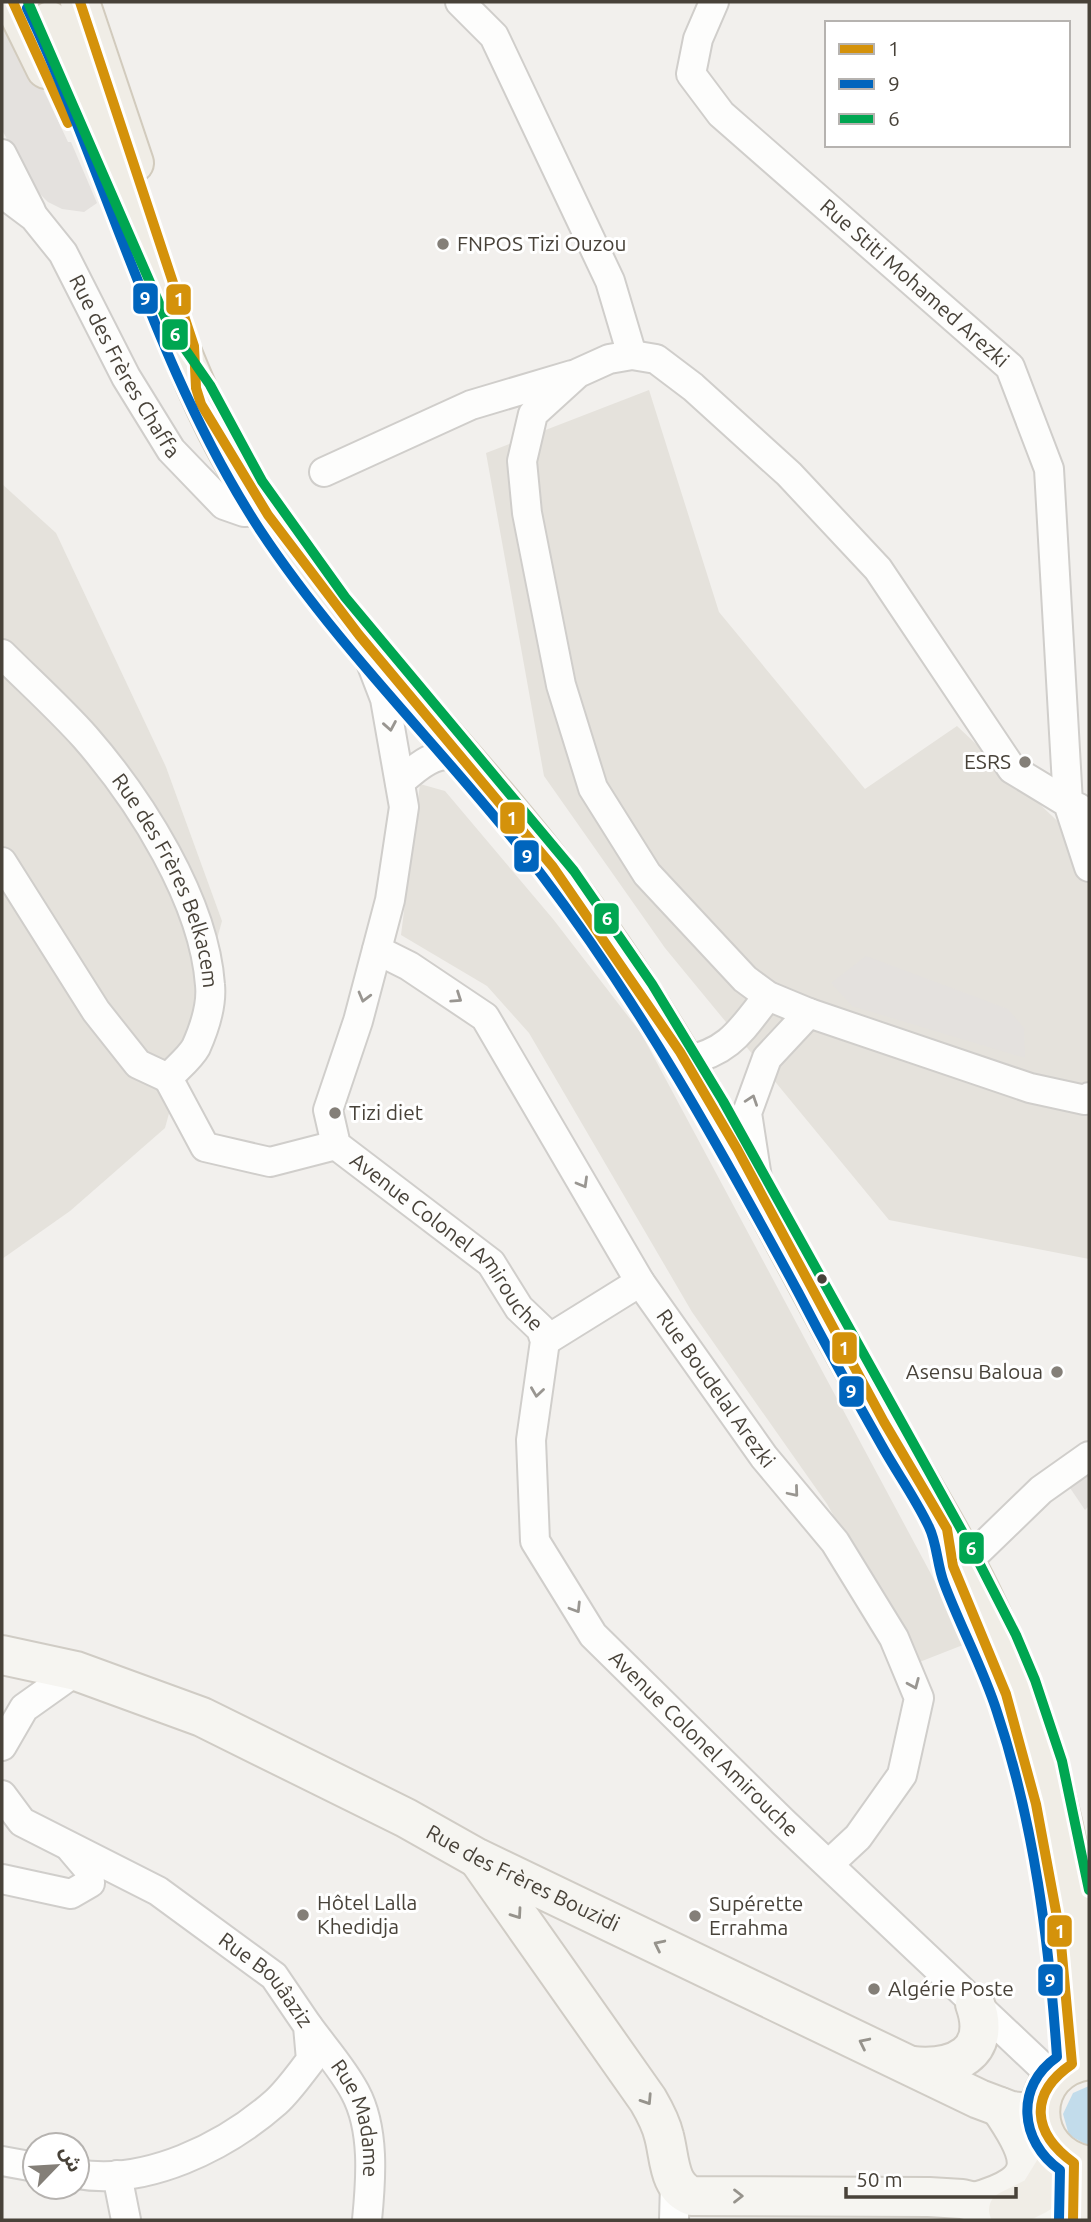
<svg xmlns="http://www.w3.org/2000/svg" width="1091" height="2222" font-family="Ubuntu,'Noto Sans Arabic',sans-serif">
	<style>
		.residential { fill: #e5e2dc }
		.parking { fill: #e4e1de }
		.water { fill: #c2dceb }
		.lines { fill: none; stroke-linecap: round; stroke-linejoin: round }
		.street-casing { stroke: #d0cecb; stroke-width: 32 }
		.secondary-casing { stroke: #d0ccc5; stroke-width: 42 }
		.primary-casing { stroke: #d2cbbd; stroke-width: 42 }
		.street { stroke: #fdfdfc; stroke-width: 28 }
		.secondary { stroke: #f6f5f1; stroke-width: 38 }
		.primary { stroke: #f0ede6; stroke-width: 38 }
		.bus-1-casing { stroke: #fff; stroke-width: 16 }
		.bus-2-casing { stroke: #fff; stroke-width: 16 }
		.bus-3-casing { stroke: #fff; stroke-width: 16 }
		.bus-1 { stroke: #d4920b; stroke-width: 10 }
		.bus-2 { stroke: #0065bd; stroke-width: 10 }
		.bus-3 { stroke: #00a651; stroke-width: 10 }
		.oneway { stroke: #999691 }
		.oneway2 { stroke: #96938c }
		.poi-dot { fill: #847f78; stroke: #fff; stroke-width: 2.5 }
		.bus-dot { fill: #484239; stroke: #fff; stroke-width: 2.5 }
		.labels { text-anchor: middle; stroke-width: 6; stroke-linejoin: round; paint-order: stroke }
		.poi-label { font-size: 21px; fill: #484239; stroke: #fff; text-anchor: start }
		.street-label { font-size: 21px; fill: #484239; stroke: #fff }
		.line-badge { stroke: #fff; stroke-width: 2.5 }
		.badge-label { font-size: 19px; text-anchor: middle; font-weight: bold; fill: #fff }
	</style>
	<rect width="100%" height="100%" fill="#f2f0ed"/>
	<g class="residential">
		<polygon points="649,390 719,612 865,789 957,726 1089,851 1089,1259 889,1220 665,948 544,776 486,453"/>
		<polygon points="2,484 56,533 166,767 222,921 165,1128 70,1211 2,1259"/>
		<polygon points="420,784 445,791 553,919 641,1033 968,1643 917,1663 827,1504 692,1312 529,1033 487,986 401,935"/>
	</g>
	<g class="parking">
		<polygon points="2,2 68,142 71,142 97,203 84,212 62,209 48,202 34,188 2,130"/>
		<polygon points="866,956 1008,1009 1024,1028 1025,1058 852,1006 831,983"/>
		<polygon points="1089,1467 1089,1506 1085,1510 1066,1482"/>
	</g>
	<polygon class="water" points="1089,2086 1089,2146 1069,2135 1063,2114 1073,2093"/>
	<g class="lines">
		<defs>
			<g id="street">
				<polyline points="460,2 494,36 610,281 632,355"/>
				<path id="s1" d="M 714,2 L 698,39 L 691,74 L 721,114 L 1010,367 L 1049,469 L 1068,803 L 1079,808"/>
				<polyline points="2,154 31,211"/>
				<path id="s2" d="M 2,193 L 34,217 L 63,253 L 126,377 L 171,450 L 224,505 L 244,512 L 265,511"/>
				<polyline points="324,472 471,405 572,375"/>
				<path id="s3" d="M 2,654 C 29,681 59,708 85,737 C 140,800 204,900 210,985 C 212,1005 204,1029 196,1047 C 190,1058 176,1069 168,1078 L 138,1064 L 96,1011 L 2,862"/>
				<path id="s4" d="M 370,660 L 385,699 L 404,807 L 390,900 L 358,1021 L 328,1110 L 336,1145 L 491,1263 L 519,1308 L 541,1329 L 545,1341 L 531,1440 L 535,1541 L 593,1635 L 783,1822 L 1053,2077"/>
				<path d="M 400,782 C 417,767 435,750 460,756"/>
				<polyline points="1089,867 1068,803 1012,769 878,569 789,474 693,387 656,359 632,355 609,359 578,373 533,414 522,461 527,513 561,685 593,788 647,874 745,979 768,996 809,1013 1030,1088 1085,1100 1089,1097"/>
				<path id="s5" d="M 377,950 L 409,966 L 485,1017 L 640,1282 L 764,1457 L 835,1542 L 894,1638 L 919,1698 L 902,1775 L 858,1837 L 829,1864"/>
				<path d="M 685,1061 C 730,1052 741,1030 768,996"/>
				<polyline points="168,1078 205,1147 270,1162 336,1145"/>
				<polyline points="757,1178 747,1113 767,1058 809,1013"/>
				<polyline points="545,1341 640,1282"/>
				<polyline points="978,1551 1041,1490 1089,1456"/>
				<polyline points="2,1746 24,1708 76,1671"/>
				<path id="s6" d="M 2,1795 L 22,1822 L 158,1891 L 274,1976 L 308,2026 L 311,2060 C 300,2074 289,2090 276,2102 C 225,2147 146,2186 77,2174"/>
				<polyline points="2,1879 71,1894 90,1883 89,1870 72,1850"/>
				<path id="s7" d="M 308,2026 C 324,2048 343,2069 355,2092 C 375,2129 371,2180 367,2220"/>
				<polyline points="2,2161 35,2167"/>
				<polyline points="117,2175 126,2220"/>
				<polyline points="674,2220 675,2183"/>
			</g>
			<g id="secondary">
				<path id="s8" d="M 2,1655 L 76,1671 L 202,1717 L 406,1818 L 477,1858 L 979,2099 L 1011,2111 L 1040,2114"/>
				<path d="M 479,1860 L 648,2100 C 655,2112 661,2123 664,2136 C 670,2158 668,2187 692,2196 L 929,2197 L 962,2199 L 1008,2210 L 1089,2212"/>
				<path d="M 912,2066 C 954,2070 993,2054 975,2004"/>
				<path d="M 975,2202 C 1044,2183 1035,2158 1000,2107"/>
			</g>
			<g id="primary">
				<polyline points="13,2 46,69"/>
				<polyline points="80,2 134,163"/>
				<path d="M 50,21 L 72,70 C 99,139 126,208 152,277 C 178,343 202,408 238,469 C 328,619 457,740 562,878 C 672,1023 754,1185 840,1344 C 886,1429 940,1509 982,1595 C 1045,1726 1078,1855 1088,2000"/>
				<polyline points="1065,1967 1072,2064"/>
				<path d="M 1089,2060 C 1024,2068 1024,2155 1089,2166"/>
				<polyline points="1008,2210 1038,2195 1062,2156"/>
				<polyline points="1073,2220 1074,2163"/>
			</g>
		</defs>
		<use href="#street" class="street-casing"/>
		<use href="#secondary" class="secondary-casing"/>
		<use href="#primary" class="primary-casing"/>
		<use href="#street" class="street"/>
		<use href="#secondary" class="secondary"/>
		<use href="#primary" class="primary"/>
		<defs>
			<g id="bus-1">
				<polyline points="13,2 68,123"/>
				<path d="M 80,2 L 194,346 L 196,388 L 201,404 L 268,515 L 359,635 L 553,867 L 680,1052 L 737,1149 L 884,1422 L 947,1529 L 953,1566 L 1006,1694 L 1036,1804 L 1060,1933 L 1072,2064 C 1028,2094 1032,2133 1074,2163 L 1073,2220"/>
			</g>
			<path id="bus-2" d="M 27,8 C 109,181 155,369 260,530 C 342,654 451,757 541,874 C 641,1005 720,1148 798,1292 C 825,1344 853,1395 882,1446 C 897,1473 916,1499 929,1527 C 937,1543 937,1565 944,1583 C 960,1626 983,1668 997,1712 C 1034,1823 1049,1941 1057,2057 C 1015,2086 1019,2141 1060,2170 L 1059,2220"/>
			<polyline id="bus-3" points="28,2 169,326 210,385 262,481 345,597 574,871 652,984 723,1101 972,1549 1016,1635 1035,1680 1062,1761 1089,1890"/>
		</defs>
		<use href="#bus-1" class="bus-1-casing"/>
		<use href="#bus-2" class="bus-2-casing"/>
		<use href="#bus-3" class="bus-3-casing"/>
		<use href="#bus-1" class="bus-1"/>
		<use href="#bus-2" class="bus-2"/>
		<use href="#bus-3" class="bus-3"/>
	</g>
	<defs><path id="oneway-chevron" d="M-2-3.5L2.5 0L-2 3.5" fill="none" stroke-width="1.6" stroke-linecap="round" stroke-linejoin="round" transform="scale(1.75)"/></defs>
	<g class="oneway">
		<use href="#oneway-chevron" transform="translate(390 726) rotate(80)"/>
		<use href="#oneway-chevron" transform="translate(364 997) rotate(105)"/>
		<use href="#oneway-chevron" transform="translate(457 998) rotate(34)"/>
		<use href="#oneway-chevron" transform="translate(752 1100) rotate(-71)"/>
		<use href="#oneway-chevron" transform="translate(583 1183) rotate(60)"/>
		<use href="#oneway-chevron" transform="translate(537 1392) rotate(98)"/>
		<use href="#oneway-chevron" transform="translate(794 1492) rotate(50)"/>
		<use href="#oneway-chevron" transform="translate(576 1608) rotate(58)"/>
		<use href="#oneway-chevron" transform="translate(914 1684) rotate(67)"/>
	</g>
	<g class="oneway2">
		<use href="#oneway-chevron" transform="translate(517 1914) rotate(55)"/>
		<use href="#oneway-chevron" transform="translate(659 1945) rotate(-154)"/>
		<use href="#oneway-chevron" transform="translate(864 2043) rotate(-154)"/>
		<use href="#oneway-chevron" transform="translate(647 2100) rotate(57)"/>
		<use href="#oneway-chevron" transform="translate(738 2196)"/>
	</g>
	<g class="poi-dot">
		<circle cx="443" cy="244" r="7"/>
		<circle cx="1025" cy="762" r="7"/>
		<circle cx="335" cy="1113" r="7"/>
		<circle cx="1057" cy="1372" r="7"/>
		<circle cx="303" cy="1915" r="7"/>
		<circle cx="695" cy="1916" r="7"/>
		<circle cx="874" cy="1989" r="7"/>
	</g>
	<circle class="bus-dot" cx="822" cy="1279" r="6"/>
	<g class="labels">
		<g class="poi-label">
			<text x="457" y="251">FNPOS Tizi Ouzou</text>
			<text x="1011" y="769" text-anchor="end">ESRS</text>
			<text x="349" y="1120">Tizi diet</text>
			<text x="1043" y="1379" text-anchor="end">Asensu Baloua</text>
			<text x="317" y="1910">Hôtel Lalla<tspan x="317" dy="24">Khedidja</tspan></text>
			<text x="709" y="1911">Supérette<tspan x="709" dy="24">Errahma</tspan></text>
			<text x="888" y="1996">Algérie Poste</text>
		</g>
		<g class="street-label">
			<text dy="7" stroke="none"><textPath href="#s1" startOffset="383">Rue Stiti Mohamed Arezki</textPath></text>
			<text dy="7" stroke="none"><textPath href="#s2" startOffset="215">Rue des Frères Chaffa</textPath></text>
			<text dy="7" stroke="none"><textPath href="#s3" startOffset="285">Rue des Frères Belkacem</textPath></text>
			<text dy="7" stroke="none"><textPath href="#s4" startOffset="649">Avenue Colonel Amirouche</textPath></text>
			<text dy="7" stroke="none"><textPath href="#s5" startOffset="565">Rue Boudelal Arezki</textPath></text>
			<text dy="7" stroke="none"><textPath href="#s4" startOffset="1258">Avenue Colonel Amirouche</textPath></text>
			<text dy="7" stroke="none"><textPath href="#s8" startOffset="569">Rue des Frères Bouzidi</textPath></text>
			<text dy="7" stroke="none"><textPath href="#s6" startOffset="327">Rue Bouâaziz</textPath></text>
			<text dy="7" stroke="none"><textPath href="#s7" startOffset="107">Rue Madame</textPath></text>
		</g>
	</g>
	<g class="line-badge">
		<rect x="132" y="282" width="27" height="33" rx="7" fill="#0065bd"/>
		<rect x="165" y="283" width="27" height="33" rx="7" fill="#d4920b"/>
		<rect x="161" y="318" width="28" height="33" rx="7" fill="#00a651"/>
		<rect x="499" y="801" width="27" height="34" rx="7" fill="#d4920b"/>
		<rect x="513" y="839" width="27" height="34" rx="7" fill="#0065bd"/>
		<rect x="593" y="902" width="27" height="33" rx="7" fill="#00a651"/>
		<rect x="831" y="1331" width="27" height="34" rx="7" fill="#d4920b"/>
		<rect x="838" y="1375" width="27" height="33" rx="7" fill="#0065bd"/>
		<rect x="958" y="1531" width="27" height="34" rx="7" fill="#00a651"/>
		<rect x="1046" y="1914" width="27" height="34" rx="7" fill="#d4920b"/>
		<rect x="1037" y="1963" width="27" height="34" rx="7" fill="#0065bd"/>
	</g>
	<g class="badge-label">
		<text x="145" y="305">9</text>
		<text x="179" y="306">1</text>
		<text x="175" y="341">6</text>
		<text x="512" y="825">1</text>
		<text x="527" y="863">9</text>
		<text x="607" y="925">6</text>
		<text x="844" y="1355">1</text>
		<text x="851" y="1398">9</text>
		<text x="971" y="1555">6</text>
		<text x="1060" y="1938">1</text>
		<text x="1050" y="1987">9</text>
	</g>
	<rect width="1091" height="2222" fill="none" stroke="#484239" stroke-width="7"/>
	<rect x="825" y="21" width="245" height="126" fill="#ffffff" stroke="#b6b3b0" stroke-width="2"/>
	<rect x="839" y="44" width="35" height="10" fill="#d4920b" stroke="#b6b3b0" stroke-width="2"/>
	<text x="888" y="56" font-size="21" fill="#484239">1</text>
	<rect x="839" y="79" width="35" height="10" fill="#0065bd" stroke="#b6b3b0" stroke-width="2"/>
	<text x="888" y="91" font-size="21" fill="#484239">9</text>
	<rect x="839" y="114" width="35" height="10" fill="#00a651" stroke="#b6b3b0" stroke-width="2"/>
	<text x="888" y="126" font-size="21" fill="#484239">6</text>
	<g transform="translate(56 2166) rotate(65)"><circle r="33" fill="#ffffff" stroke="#b6b3b0" stroke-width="2"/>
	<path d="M0-5L12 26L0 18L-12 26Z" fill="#847f78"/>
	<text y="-10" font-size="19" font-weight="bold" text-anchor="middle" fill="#484239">ش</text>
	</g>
	<path d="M846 2187v10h170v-10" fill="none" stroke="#484239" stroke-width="3.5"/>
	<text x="856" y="2187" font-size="21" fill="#484239" stroke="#ffffff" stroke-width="5" paint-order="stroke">50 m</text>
</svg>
